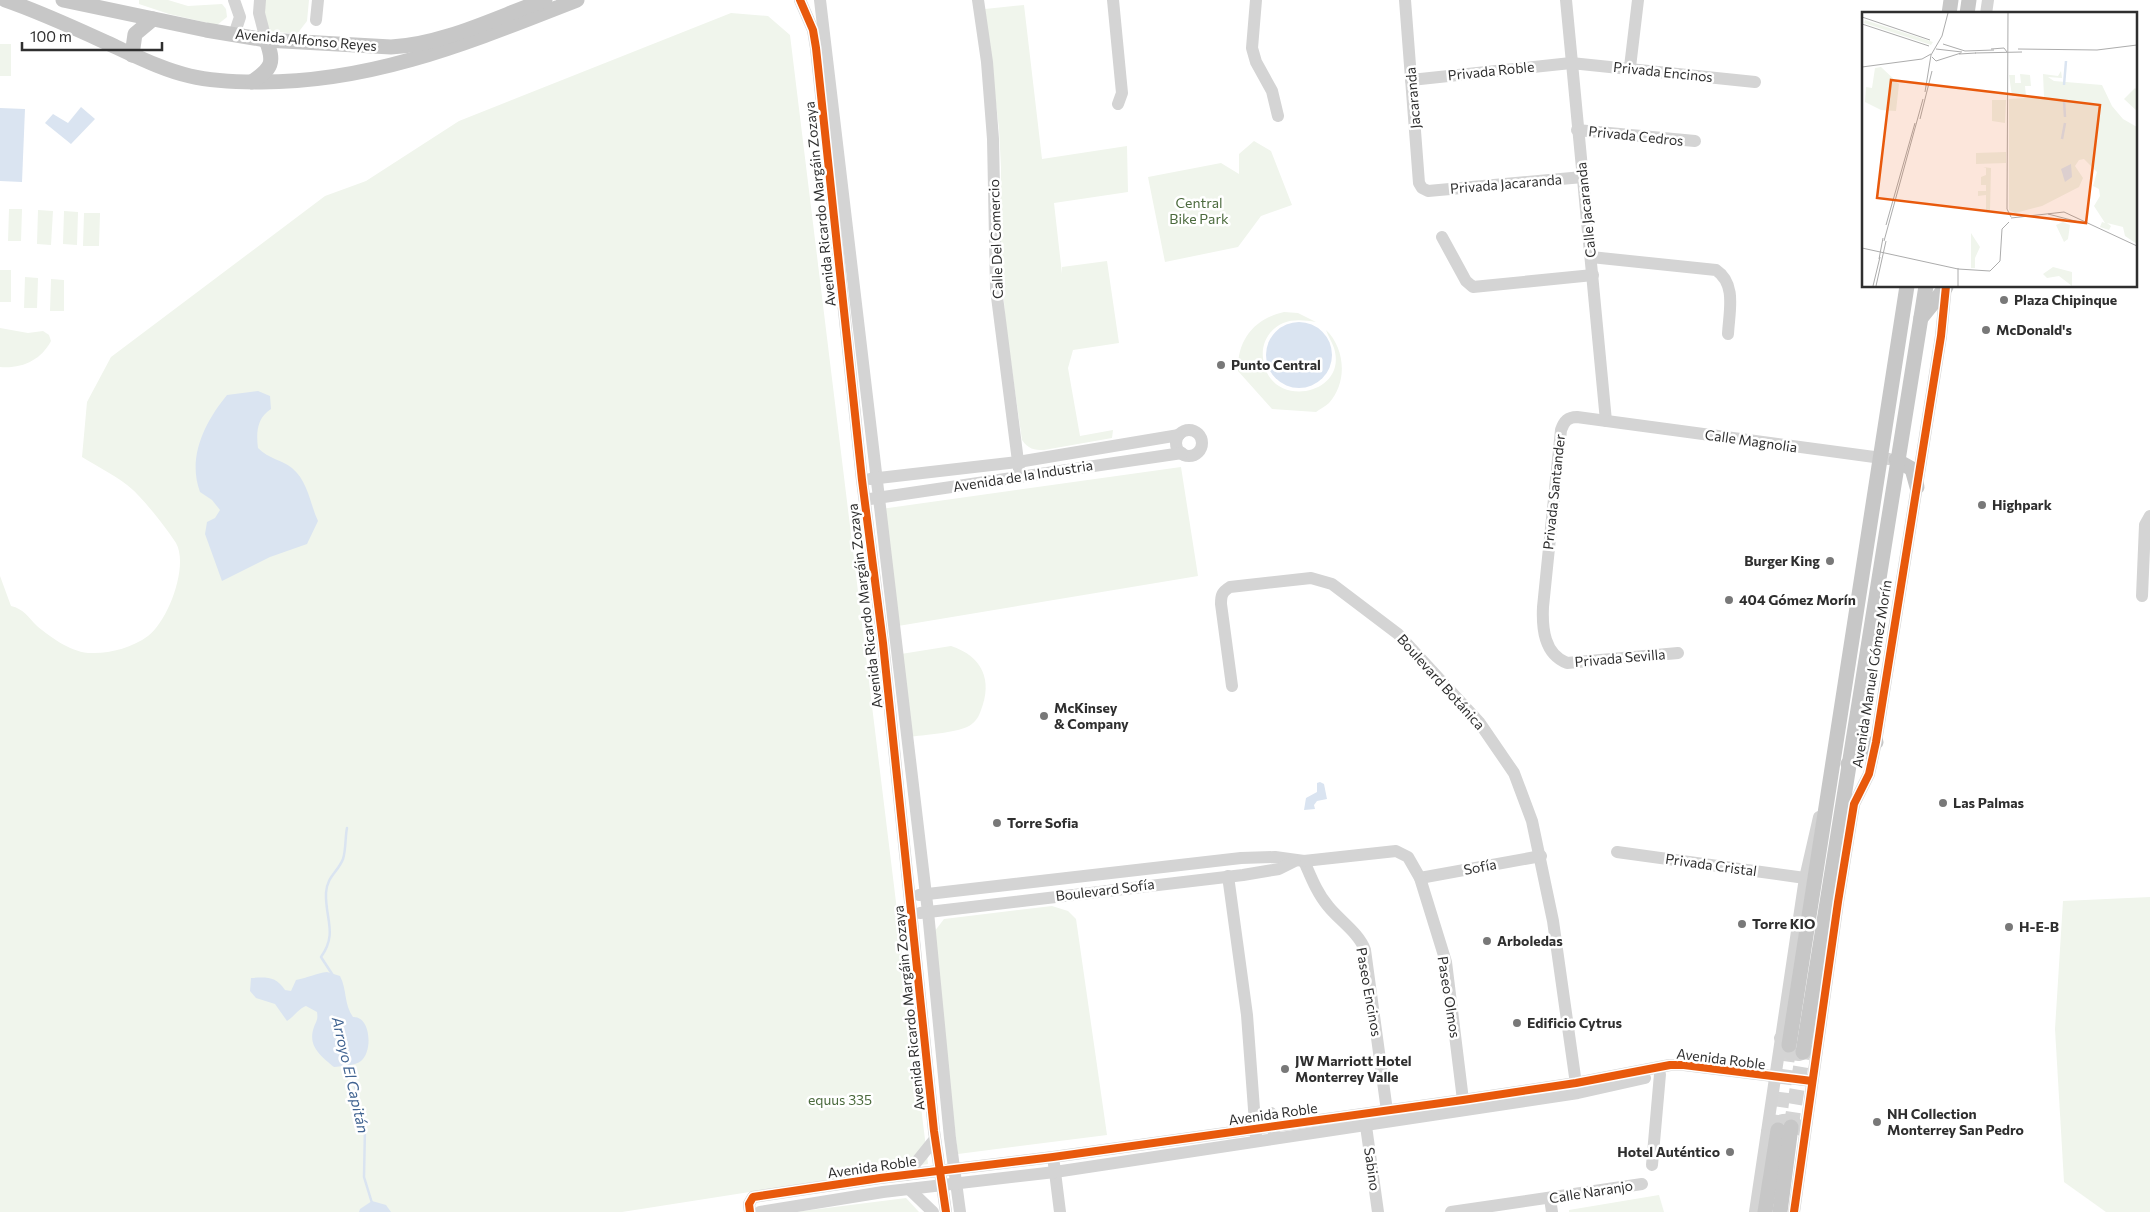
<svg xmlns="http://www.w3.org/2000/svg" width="2150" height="1212" font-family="Commissioner,sans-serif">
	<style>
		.green { fill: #f0f5ec }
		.water { fill: #dae4f1 }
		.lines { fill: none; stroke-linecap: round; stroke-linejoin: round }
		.stream { stroke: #dae4f1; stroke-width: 2.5 }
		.major-tunnel { stroke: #d5d5d5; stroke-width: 15; stroke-dasharray: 15 8; stroke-linecap: butt }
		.minor { stroke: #d4d4d4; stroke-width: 12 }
		.major { stroke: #c7c7c7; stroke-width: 15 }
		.cycleway-casing { stroke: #fff; stroke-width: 11 }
		.cycleway { stroke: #e8590c; stroke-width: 8 }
		.poi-dot { fill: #787878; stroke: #fff; stroke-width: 2 }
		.labels { text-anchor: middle; stroke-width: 5; stroke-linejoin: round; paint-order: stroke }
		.street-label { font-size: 14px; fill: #2f2f2f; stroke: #fff }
		.park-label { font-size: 14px; fill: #4b6a3d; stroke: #fff }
		.poi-label { font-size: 14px; font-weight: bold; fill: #2f2f2f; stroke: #fff; text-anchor: start }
		.water-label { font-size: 15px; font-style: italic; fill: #3f6290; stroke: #fff }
		.inset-river { fill: none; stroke: #dae4f1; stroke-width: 2.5 }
		.inset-road { fill: none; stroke: #acacac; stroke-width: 1 }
		.view { fill: #e8590c; fill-opacity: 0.15; stroke: #e8590c; stroke-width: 2.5 }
		.inset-edge { fill: none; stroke: #2f2f2f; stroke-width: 2.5 }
	</style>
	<rect width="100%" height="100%" fill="#fff"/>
	<g class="green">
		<polygon points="139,0 168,0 188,6 222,4 226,9 227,17 217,25 169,14 139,4"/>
		<polygon points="264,0 309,0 307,21 297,34 269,31 263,5"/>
		<path d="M 1024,5 L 1042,159 L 1127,146 L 1128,192 L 1054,203 L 1062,274 L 1062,267 L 1107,261 L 1119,343 L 1073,350 L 1068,368 L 1080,436 L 1113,430 L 1112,438 L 1044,450 C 1034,450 1028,449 1022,440 L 1006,328 L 1000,250 L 1001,168 L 999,129 L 985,9 Z"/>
		<path d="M 731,13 L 768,16 L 790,35 L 928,1164 L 622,1212 L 0,1212 L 0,576 L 11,606 C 24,609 28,617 37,626 C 53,639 73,654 94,653 C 112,653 133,647 148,636 C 168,621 189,566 176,543 C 167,529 145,501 133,490 C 119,477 98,467 82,457 L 87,402 L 111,357 L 325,196 L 366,181 L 459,121 Z"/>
		<rect x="0" y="44" width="11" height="32"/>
		<polygon points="1254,141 1271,151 1292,205 1261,216 1238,247 1165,262 1148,177 1221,163 1239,174 1239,154"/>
		<polygon points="9,209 22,209 21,241 8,241"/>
		<polygon points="38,210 53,211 51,245 37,244"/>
		<polygon points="64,211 78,212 77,245 63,244"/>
		<polygon points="84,213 100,213 99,246 83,246"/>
		<rect x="0" y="270" width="11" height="32"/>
		<polygon points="25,277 38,278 37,308 24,308"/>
		<polygon points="51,279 64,280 64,311 50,311"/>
		<path d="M 1284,312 L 1298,313 L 1316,322 C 1299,319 1282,318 1270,333 C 1264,341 1262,349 1263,358 C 1268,411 1349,396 1334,348 C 1332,342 1328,336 1326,330 C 1345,348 1348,382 1329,403 C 1326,406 1320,409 1316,412 L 1272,409 L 1238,371 C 1237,340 1254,319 1284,312 Z"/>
		<path d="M 0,328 L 28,333 L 43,331 L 49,335 L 51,341 C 41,360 22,369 0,367 Z"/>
		<polygon points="1181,467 1198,576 898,626 881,509"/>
		<path d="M 951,646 C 982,656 993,680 981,710 C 979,717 974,724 967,727 C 954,733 923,735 909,737 L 901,654 Z"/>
		<polygon points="2150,897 2150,1212 2106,1212 2064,1182 2055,1029 2063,901"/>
		<polygon points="1052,906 1068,911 1076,919 1107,1135 958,1154 931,936 944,919"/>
		<polygon points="1659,1195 1664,1212 1569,1212 1569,1210"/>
		<polygon points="906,1198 919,1212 795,1212"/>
	</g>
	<g class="water">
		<polygon points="81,107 95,119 71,144 45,123 53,114 68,123"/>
		<polygon points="0,108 25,109 22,182 0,181"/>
		<circle cx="1299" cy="355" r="33"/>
		<path d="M 258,391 L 270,396 L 271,409 C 257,418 256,432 258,448 C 269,459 282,460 292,468 C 308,481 310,504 318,521 L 307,544 L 270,557 L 222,581 L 205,534 L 207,522 L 215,518 L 220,510 L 212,500 L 200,492 C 187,457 205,422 227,395 Z"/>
		<polygon points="1320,782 1324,784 1327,799 1317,801 1314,805 1315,809 1304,810 1306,798 1317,792 1317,783"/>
		<path d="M 327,972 L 340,976 C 347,989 344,1005 353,1017 C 371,1016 373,1052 361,1061 C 354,1066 342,1066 334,1067 C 321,1056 307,1046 314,1027 C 317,1020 318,1019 317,1012 L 306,1006 C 298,1009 295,1016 287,1021 L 275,1004 L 256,998 L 250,991 L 251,978 C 266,977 276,976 285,990 L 291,991 L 296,980 C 308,978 316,973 327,972 Z"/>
		<polygon points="372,1201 386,1205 391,1212 359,1212 360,1209"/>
	</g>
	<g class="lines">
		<g class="stream">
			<path d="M 334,977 L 321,957 C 338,933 325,919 326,893 C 327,876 338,872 343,859 C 346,850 345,838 347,828"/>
			<polyline points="349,1062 365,1128 364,1177 372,1203"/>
		</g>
		<g class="major-tunnel">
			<polyline points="1791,1127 1803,1052"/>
			<polyline points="1778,1130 1789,1045"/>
		</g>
		<g class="minor">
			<polyline points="234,0 240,17 234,35"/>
			<polyline points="260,0 259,13 266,40"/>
			<polyline points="800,0 813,30 816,48 862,480 883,643 934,1131 946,1212"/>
			<polyline points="820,0 928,912 950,1138 960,1212"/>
			<polyline points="978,0 987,62 993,139 996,289 1020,477"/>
			<polyline points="1113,0 1122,93 1118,104"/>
			<polyline points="1256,0 1252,48 1256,62 1272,91 1278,116"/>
			<polyline points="1405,0 1419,183 1422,188 1428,191 1583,177"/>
			<polyline points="1566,0 1606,421"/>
			<polyline points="1986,14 1988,0"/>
			<polyline points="316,20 318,0"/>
			<polyline points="1630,67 1638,0"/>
			<polyline points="1411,80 1571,63 1755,82"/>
			<polyline points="1577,130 1695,141"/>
			<polyline points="1442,237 1466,281 1473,287 1593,275"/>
			<path d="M 1591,257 L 1716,270 C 1737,284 1729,312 1728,334"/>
			<circle cx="1189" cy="443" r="13"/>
			<polyline points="870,479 1018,462 1179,435"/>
			<polyline points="870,499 1182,453"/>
			<polyline points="2142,596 2145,525 2150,516"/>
			<path d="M 1678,653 L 1567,663 C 1544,654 1542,628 1543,607 L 1561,430 C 1564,421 1568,417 1577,417 L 1889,459"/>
			<path d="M 1232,686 L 1221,604 C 1221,595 1222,592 1230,587 L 1311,578 L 1332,584 L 1398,634 L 1479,722 L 1514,773 L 1532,821 L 1553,921 L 1577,1091"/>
			<polyline points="1617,852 1805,878"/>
			<path d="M 1304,861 C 1311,877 1317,893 1328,906 C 1339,920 1359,933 1365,950 L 1387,1111"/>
			<polyline points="1228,876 1247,1015 1256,1136"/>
			<polyline points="1420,878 1541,856"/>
			<polyline points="919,895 1241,858 1275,857 1304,861 1396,851 1408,857 1420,878 1446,962 1463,1100"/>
			<polyline points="920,913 1243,875 1279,869 1295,861"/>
			<polyline points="1780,1038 1790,1054 1799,1055 1812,1051"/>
			<polyline points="1271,1113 1274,1134"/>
			<polyline points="1366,1126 1378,1212"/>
			<path d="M 1767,1132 C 1774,1122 1782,1117 1794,1121 L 1801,1130"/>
			<polyline points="1054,1164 1060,1212"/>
			<polyline points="1652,1165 1660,1074"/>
			<polyline points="906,1175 935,1139"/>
			<polyline points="909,1189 933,1212"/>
			<polyline points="1550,1198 1552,1212"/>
			<polyline points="750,1212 749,1204 753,1197 880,1178 1053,1157 1463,1100 1576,1083 1670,1065 1684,1065 1812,1081"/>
			<polyline points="760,1212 883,1192 1055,1172 1578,1093 1645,1078"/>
			<polyline points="1451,1212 1642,1184"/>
			<polyline points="1755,1212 1805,878 1819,817"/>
			<polyline points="1794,1212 1838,902 1854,804 1869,774 1876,742 1941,336 1946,286"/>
		</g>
		<g class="major">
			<path d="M 5,0 C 43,13 79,30 116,47 C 140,58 164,70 190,76 C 211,81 236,82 257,82 C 373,83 472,41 577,0"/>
			<path d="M 63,0 L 206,30 L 266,40 L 391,47 C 442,45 497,17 545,0"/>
			<polyline points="1949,14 1951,0"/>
			<polyline points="1967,14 1969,0"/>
			<polyline points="132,55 135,34 153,19"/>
			<path d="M 252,82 C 272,68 275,63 266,40"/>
			<polyline points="1921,318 1946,287"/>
			<polyline points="1896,460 1912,469 1917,487"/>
			<polyline points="1848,764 1876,742"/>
			<polyline points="1789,1045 1907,286"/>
			<polyline points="1803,1052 1926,286"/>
			<polyline points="1765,1212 1778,1130"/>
			<polyline points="1780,1212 1791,1127"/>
		</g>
		<defs>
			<g id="cycleway">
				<polyline points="800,0 813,30 816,48 862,480 883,643 934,1131 946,1212"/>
				<polyline points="750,1212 749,1204 753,1197 880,1178 1053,1157 1463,1100 1576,1083 1670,1065 1684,1065 1812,1081"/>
				<polyline points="1794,1212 1838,902 1854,804 1869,774 1876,742 1941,336 1946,286"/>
			</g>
		</defs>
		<use href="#cycleway" class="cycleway-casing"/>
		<use href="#cycleway" class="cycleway"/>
	</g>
	<g class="poi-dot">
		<circle cx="2004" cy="300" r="5"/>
		<circle cx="1986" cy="330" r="5"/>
		<circle cx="1221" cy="365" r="5"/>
		<circle cx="1982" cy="505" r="5"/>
		<circle cx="1830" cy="561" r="5"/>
		<circle cx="1729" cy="600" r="5"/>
		<circle cx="1044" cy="716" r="5"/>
		<circle cx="1943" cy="803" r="5"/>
		<circle cx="997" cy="823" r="5"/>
		<circle cx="1742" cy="924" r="5"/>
		<circle cx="2009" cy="927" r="5"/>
		<circle cx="1487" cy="941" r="5"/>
		<circle cx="1517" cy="1023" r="5"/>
		<circle cx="1285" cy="1069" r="5"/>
		<circle cx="1877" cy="1122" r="5"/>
		<circle cx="1730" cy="1152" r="5"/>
	</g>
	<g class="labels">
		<g class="street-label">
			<text transform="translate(306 40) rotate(5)" y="5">Avenida Alfonso Reyes</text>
			<text transform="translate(1491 71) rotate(-6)" y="5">Privada Roble</text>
			<text transform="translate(1663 72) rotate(6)" y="5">Privada Encinos</text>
			<text transform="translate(1413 98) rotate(-95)" y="5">Jacaranda</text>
			<text transform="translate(1636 136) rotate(6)" y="5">Privada Cedros</text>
			<text transform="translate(1506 184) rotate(-5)" y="5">Privada Jacaranda</text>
			<text transform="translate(820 204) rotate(-96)" y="5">Avenida Ricardo Margáin Zozaya</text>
			<text transform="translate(1586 210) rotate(-96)" y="5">Calle Jacaranda</text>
			<text transform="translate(996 239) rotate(-92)" y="5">Calle Del Comercio</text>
			<text transform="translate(1751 441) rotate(8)" y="5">Calle Magnolia</text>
			<text transform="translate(1023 476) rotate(-9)" y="5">Avenida de la Industria</text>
			<text transform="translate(1554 492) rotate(-84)" y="5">Privada Santander</text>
			<text transform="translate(865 606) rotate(-97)" y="5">Avenida Ricardo Margáin Zozaya</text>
			<text transform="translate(1620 658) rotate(-5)" y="5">Privada Sevilla</text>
			<text transform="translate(1872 674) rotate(-81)" y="5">Avenida Manuel Gómez Morín</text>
			<text transform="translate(1441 682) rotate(48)" y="5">Boulevard Botánica</text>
			<text transform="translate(1711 865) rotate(8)" y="5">Privada Cristal</text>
			<text transform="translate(1480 867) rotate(-11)" y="5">Sofía</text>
			<text transform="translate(1105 890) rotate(-7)" y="5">Boulevard Sofía</text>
			<text transform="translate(1369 992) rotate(80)" y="5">Paseo Encinos</text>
			<text transform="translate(1449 997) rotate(81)" y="5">Paseo Olmos</text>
			<text transform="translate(909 1008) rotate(-96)" y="5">Avenida Ricardo Margáin Zozaya</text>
			<text transform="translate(1721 1059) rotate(7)" y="5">Avenida Roble</text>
			<text transform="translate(1273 1114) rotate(-8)" y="5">Avenida Roble</text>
			<text transform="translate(872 1167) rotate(-8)" y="5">Avenida Roble</text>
			<text transform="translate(1372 1169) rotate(82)" y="5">Sabino</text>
			<text transform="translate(1591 1192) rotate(-9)" y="5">Calle Naranjo</text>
		</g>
		<g class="park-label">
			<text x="1199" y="208">Central<tspan x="1199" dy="16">Bike Park</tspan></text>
			<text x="840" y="1105">equus 335</text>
		</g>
		<g class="poi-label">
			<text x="2014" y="305">Plaza Chipinque</text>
			<text x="1996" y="335">McDonald's</text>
			<text x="1231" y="370">Punto Central</text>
			<text x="1992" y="510">Highpark</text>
			<text x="1820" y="566" text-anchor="end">Burger King</text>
			<text x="1739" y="605">404 Gómez Morín</text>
			<text x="1054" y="713">McKinsey<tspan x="1054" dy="16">&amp; Company</tspan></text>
			<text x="1953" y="808">Las Palmas</text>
			<text x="1007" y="828">Torre Sofia</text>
			<text x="1752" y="929">Torre KIO</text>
			<text x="2019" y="932">H-E-B</text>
			<text x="1497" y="946">Arboledas</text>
			<text x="1527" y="1028">Edificio Cytrus</text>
			<text x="1295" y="1066">JW Marriott Hotel<tspan x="1295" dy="16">Monterrey Valle</tspan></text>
			<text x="1887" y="1119">NH Collection<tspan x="1887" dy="16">Monterrey San Pedro</tspan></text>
			<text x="1720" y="1157" text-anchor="end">Hotel Auténtico</text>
		</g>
		<g class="water-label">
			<text transform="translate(350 1075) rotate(77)" y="5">Arroyo El Capitán</text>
		</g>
	</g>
	<g transform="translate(1862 12)">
		<rect width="275" height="275" fill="#fff"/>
		<path d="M 3,8 L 71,30 L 69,33 L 2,11 ZM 19,55 L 37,72 L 34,99 L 19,98 L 3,90 L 4,75 L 10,76 L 13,56 ZM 199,59 L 200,66 L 186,65 L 192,69 L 240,73 L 250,94 L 261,107 L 275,115 L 275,232 L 263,224 L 261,215 L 245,211 L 249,214 L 247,218 L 238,215 L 240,210 L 243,211 L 232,194 L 238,184 L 237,177 L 231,174 L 235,160 L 222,147 L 217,148 L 213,154 L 221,166 L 217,175 L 180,194 L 153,201 L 147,198 L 147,87 L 182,85 L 181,62 L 196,64 ZM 158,62 L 168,63 L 169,74 L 163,74 L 164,84 L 150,84 L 147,63 L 153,63 L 153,71 L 159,71 ZM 273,76 L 275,78 L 275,99 L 262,87 ZM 130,88 L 144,88 L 143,111 L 130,109 ZM 144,140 L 144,151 L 114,152 L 114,141 ZM 121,155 L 129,156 L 128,199 L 124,198 L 124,183 L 116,184 L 116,179 L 124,179 L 124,173 L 119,173 L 119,165 L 124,163 L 124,156 ZM 201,210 L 208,213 L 206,227 L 202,230 L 194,213 ZM 109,221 L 118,235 L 113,246 L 113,256 L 109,256 ZM 191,255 L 210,260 L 210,274 L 197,264 L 185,266 L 181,262 Z" fill="#f0f5ec"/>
		<path d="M 209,152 L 210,165 L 203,170 L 199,157 Z" fill="#dae4f1"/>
		<path class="inset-river" d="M 202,73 L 204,49M 202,89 L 203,105M 200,127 L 203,111"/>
		<path class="inset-road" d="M 146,1 L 145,197 L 149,205M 0,5 L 68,28M 0,12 L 67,34M 81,32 L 103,39 L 132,38M 74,37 L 100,40M 129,37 L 142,36 L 145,40M 156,37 L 235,38 L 275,33M 113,41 L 160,40M 97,42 L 114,41M 70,45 L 74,49 L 99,41M 0,55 L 60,47 L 69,42M 63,80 L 69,43 L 80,24 L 86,1M 58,107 L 70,59M 186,202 L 217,210M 149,206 L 202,200 L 275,234M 24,213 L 53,111M 22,229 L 61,87M 0,236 L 96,257 L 128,259 L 138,249 L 140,217 L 147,210M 17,247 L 21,226M 11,274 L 18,245M 14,274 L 24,229M 96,274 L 96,256"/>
		<path class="view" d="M 29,68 L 238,93 L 224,211 L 15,186 Z"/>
		<rect width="275" height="275" class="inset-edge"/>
	</g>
	<path d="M22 42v8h140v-8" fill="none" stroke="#2f2f2f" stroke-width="2.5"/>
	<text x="30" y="42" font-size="15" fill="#2f2f2f" stroke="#ffffff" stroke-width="4" paint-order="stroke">100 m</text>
</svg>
